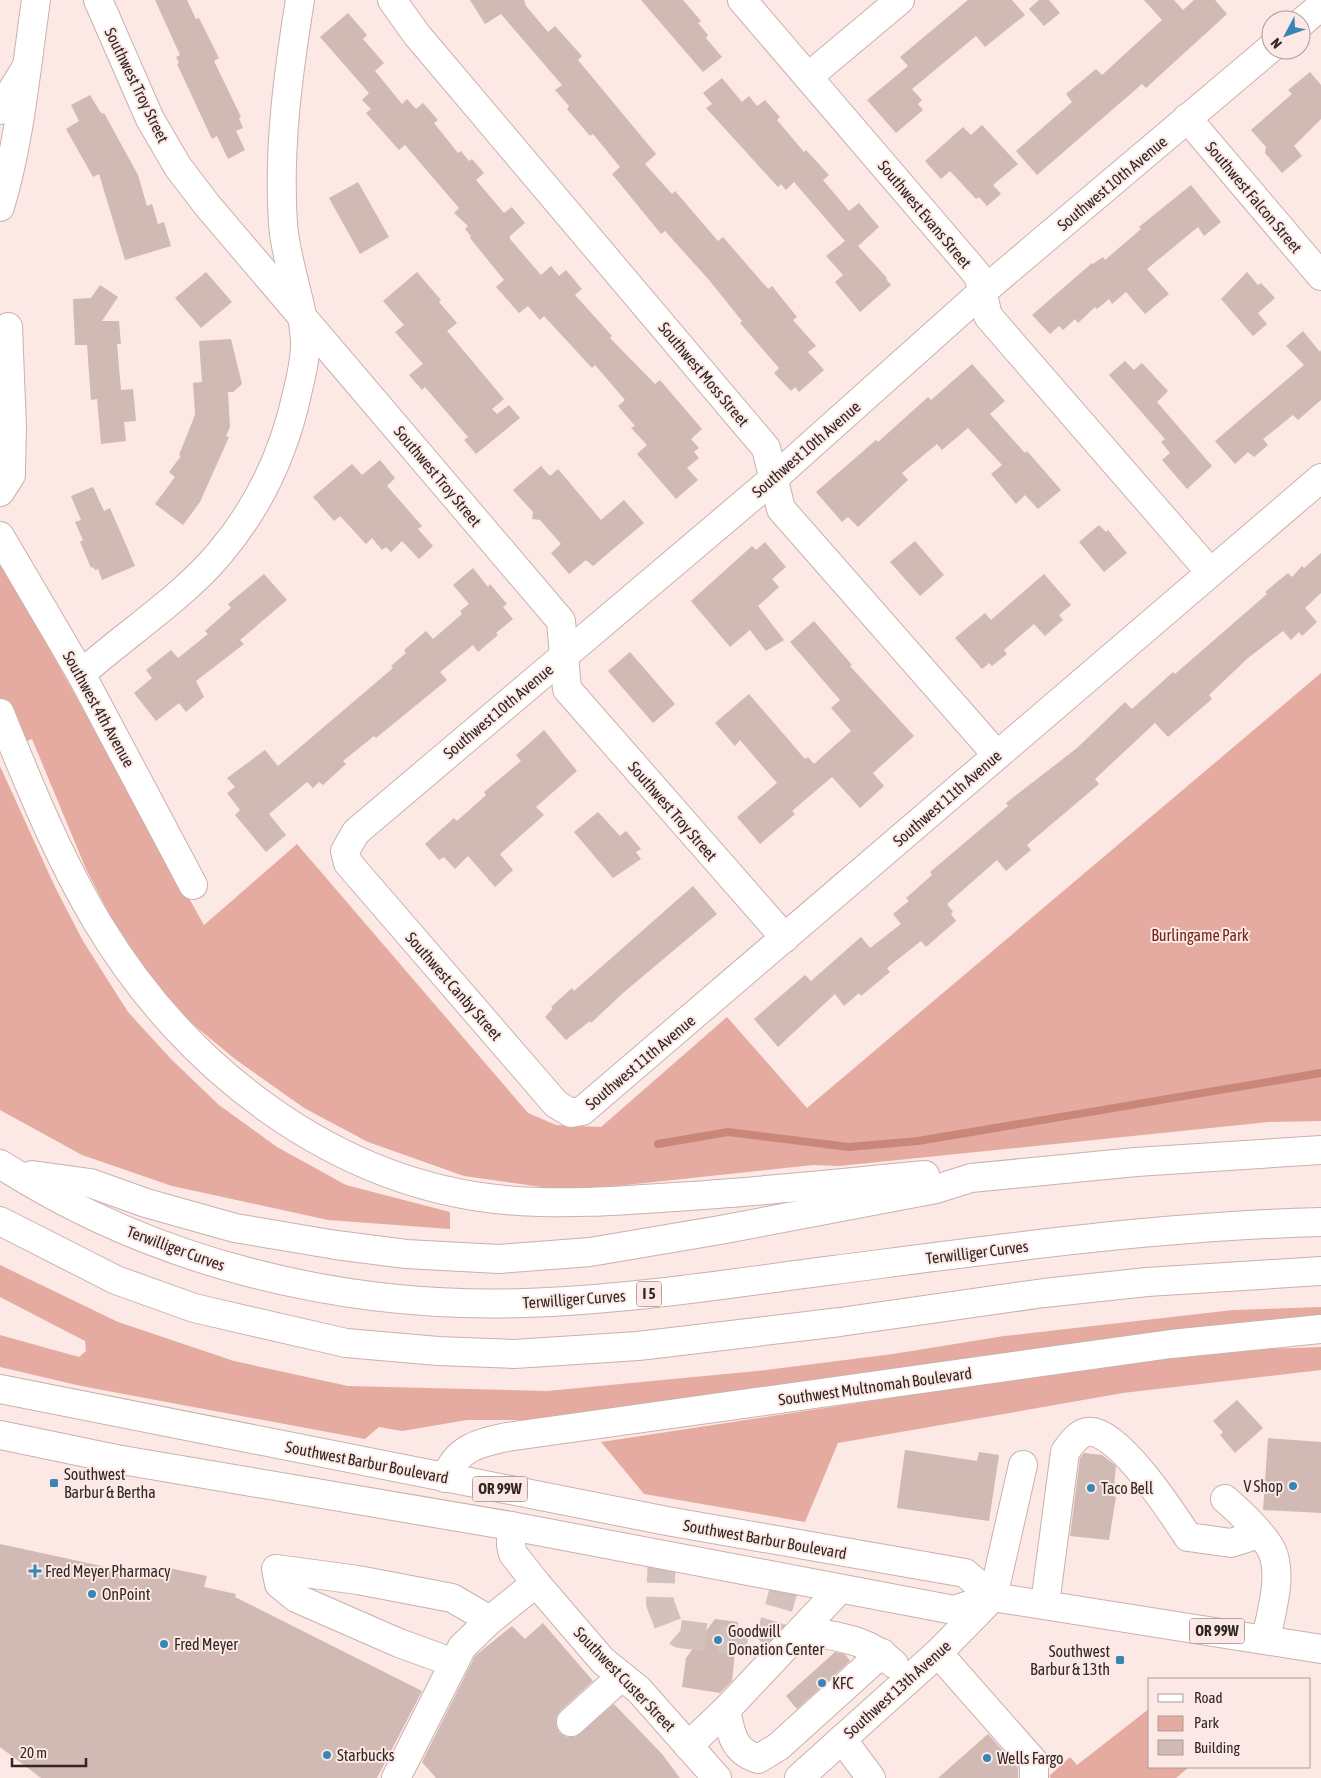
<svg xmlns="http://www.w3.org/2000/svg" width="1321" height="1778" font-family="'Asap Condensed',sans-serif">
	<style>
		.green { fill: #e5aba0 }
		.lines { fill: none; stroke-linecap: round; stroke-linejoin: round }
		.stream { stroke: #c9877a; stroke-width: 8 }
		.building { fill: #d1b9b4 }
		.minor-tunnel { stroke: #d3c1be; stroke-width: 28; stroke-dasharray: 28 14; stroke-linecap: butt }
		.minor-casing { stroke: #cab1ac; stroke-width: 30 }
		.major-casing { stroke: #cab1ac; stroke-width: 30 }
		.highway-casing { stroke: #cab1ac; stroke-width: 30 }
		.minor { stroke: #fff; stroke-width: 28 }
		.major { stroke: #fff; stroke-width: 28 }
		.highway { stroke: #fff; stroke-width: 28 }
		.poi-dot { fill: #3985b8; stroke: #fce8e4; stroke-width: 2 }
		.labels { text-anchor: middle; stroke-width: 4; stroke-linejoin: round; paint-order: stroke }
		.shield { fill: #fce8e4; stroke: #6d615e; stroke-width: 1 }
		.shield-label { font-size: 15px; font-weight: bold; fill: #302725 }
		.street-label { font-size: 16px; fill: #302725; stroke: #fce8e4 }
		.park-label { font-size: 16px; fill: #722317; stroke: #fce8e4 }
		.poi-label { font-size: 16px; fill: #302725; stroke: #fce8e4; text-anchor: start }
	</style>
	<rect width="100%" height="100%" fill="#fce8e4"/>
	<g class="green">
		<polygon points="0,561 204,925 297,844 528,1113 556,1125 601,1127 727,1017 807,1108 1321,673 1321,1121 1269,1122 839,1166 813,1165 570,1191 464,1176 368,1142 304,1108 235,1059 195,1026 163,994 113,921 86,869 32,739 0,752"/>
		<polygon points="0,766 55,887 83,941 128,1012 171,1059 219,1105 277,1147 346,1185 450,1212 450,1229 328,1220 172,1186 82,1155 0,1110"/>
		<polygon points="0,1265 118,1322 234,1361 348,1386 547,1391 757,1371 893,1354 1004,1336 1233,1310 1321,1307 1321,1321 547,1420 467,1420 402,1431 379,1427 365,1439 81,1386 0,1367 0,1335 79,1357 86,1351 85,1341 0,1297"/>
		<polygon points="1321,1347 1321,1370 1123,1393 838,1443 805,1522 644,1494 601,1442 1202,1351"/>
		<polygon points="1150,1708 1150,1767 1189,1767 1176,1778 1051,1778 1049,1776 1070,1757 1077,1765"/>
	</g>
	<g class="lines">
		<polyline class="stream" points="658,1144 728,1132 849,1147 918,1141 1321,1073"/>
	</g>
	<g class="building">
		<polygon points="155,0 187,0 196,19 199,18 219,58 214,61 241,117 239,118 243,128 236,131 245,150 228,159 217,136 212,139 177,64 179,63 176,57 180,55"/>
		<polygon points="470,0 524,0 526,6 548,32 555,26 582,56 578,60 656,154 645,164 672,194 675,191 718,241 723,237 768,289 772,286 797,317 793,320 816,346 808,352 824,370 799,392 795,387 791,391 774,373 779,368 740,323 742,321 709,280 665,231 661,234 612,174 620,167 593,134 590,136 567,109 569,106 555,90 562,85 501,14 485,24"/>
		<polygon points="641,0 683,0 701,21 698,23 708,35 706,38 722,57 703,72"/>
		<polygon points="968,0 1012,0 1025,15 985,47 976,36 912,89 922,100 918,104 923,110 896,133 867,100 908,66 900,57"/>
		<polygon points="1039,0 1049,0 1060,13 1044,26 1029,9"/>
		<polygon points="1144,0 1174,0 1183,10 1194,0 1215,0 1227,14 1146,88 1142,84 1037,175 1016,151 1072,102 1066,94 1096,69 1102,75 1162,20"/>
		<polygon points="348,13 367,35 363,39 384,63 375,71 402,104 407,99 416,109 423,103 438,120 434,123 458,153 461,151 469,161 472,159 484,173 476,180 504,213 512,207 525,223 510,236 510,239 541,275 551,266 559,276 566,270 582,289 575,295 612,336 610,338 655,384 660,380 702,429 691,439 699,448 694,452 699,458 687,468 698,480 676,499 637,454 647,445 631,428 635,426 618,406 625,400 595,365 592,368 544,316 540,320 528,306 519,313 496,287 504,280 470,238 471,236 465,229 468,226 454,213 459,208 405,145 399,150 366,113 371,109 362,100 369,93 320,37"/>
		<polygon points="1310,72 1321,85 1321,119 1294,146 1302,156 1282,173 1265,153 1266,147 1251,130 1292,94 1288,90"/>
		<polygon points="722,78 742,102 749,96 757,106 765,100 780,117 777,120 804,152 806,150 829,175 823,180 849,211 859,203 879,227 858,246 887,278 886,279 891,285 860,312 835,282 843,275 826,256 845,241 794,182 786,190 781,184 778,187 706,108 712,104 703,93"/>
		<polygon points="90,95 99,110 102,114 104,113 138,175 147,206 152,204 158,224 164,222 171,246 125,260 99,174 93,177 66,129 79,121 71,105"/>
		<polygon points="982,125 1018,164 993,185 1001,194 987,206 979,197 976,199 950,171 941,179 925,161 963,127 971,135"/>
		<polygon points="358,182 389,237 360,254 329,198"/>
		<polygon points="1191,185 1221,222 1204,236 1198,227 1147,269 1169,294 1145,314 1126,292 1112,304 1109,299 1097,309 1095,307 1078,323 1075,319 1063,330 1059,326 1050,334 1032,315 1092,263 1093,264 1103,257 1105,260 1141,229 1139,227"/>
		<polygon points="206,272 232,302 201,328 175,298"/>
		<polygon points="417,272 441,300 439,302 457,323 447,331 504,399 492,409 497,414 509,405 520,418 476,454 464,440 468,437 425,387 422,390 409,375 423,364 395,332 404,325 383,301"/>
		<polygon points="1247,272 1258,285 1261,283 1275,298 1258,313 1267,324 1253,336 1221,299"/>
		<polygon points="100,285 118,297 102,321 119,321 121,344 117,344 121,390 133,389 136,421 124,422 126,441 101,444 97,399 91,400 87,345 75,345 73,299 91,298"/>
		<polygon points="1303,331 1320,352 1321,350 1321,400 1298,420 1293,415 1263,439 1268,445 1254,457 1248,452 1235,464 1215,441 1304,365 1286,346"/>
		<polygon points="231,339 242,384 233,392 228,392 230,427 226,436 229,437 200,502 183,525 155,504 175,477 169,472 181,456 179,455 195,415 193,383 202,382 199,341"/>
		<polygon points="1125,361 1134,370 1142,363 1168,391 1157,402 1212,466 1187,489 1162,460 1170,453 1161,442 1165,439 1109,375"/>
		<polygon points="972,364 1005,401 990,414 1025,453 1027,451 1061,490 1038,509 1025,495 1016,504 991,474 1002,465 968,428 942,450 937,444 902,473 908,480 858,527 848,517 842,522 816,492 876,440 878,442 928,397 931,400"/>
		<polygon points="380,460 395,478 387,486 422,526 418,529 433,546 419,559 402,541 391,552 386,547 382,550 372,538 366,544 340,516 334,521 313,497 352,464 362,475"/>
		<polygon points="541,466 550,476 558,469 601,520 624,500 644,523 593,566 586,560 569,574 551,553 561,544 540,520 532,519 533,512 513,490"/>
		<polygon points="93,487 104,511 110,508 135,566 102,580 98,569 95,570 93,567 91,568 80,542 83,540 75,522 81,520 71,496"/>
		<polygon points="1099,525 1106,532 1108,530 1127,553 1104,572 1079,542"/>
		<polygon points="915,541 944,575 920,596 890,562"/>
		<polygon points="765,542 786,567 772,579 779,587 758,606 784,640 766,651 750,630 730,647 691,601 752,546 756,550"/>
		<polygon points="1321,553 1321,593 1305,608 1317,622 1302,636 1299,632 1291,640 1283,631 1248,658 1209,695 1212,699 1168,737 1155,723 1095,779 1099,784 1027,845 1031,850 1006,871 997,860 947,904 953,912 951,914 956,921 926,947 921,941 887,968 890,972 861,996 859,993 844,1006 835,994 778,1047 754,1019 805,975 811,981 861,937 870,948 901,924 893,914 909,901 906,898 932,875 930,872 1008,806 1006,803 1077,748 1125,702 1132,709 1173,672 1175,674 1267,594 1265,592 1288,573 1292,577 1302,566 1304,568"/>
		<polygon points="473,568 488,587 490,584 507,604 503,607 513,619 496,633 498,635 478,652 473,645 440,672 447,680 376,738 374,736 343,761 346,764 323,785 319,782 313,788 307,782 269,814 286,835 266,852 235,815 240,810 227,793 235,787 227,778 265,750 278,766 393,668 391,666 406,653 404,650 426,631 433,639 462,614 460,611 469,604 453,585"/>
		<polygon points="264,574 287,600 240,640 244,644 196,681 204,697 186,712 179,703 156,721 134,693 152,678 146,670 171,650 178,658 208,634 205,631 231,608 228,604"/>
		<polygon points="1044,574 1071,605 1059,615 1063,620 1045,636 1034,624 1004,650 1007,654 992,666 989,663 982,669 955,638 985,613 991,620"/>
		<polygon points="814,621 852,665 850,666 914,736 873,773 884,786 860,808 832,777 792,811 795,814 760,844 737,817 777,783 740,740 735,746 715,723 749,694 805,759 808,757 814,764 851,731 831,708 840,700 790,642"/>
		<polygon points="630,652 675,704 653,723 608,671"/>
		<polygon points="544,730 577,771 536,807 544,815 500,854 513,870 495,887 468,856 455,869 444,857 439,860 425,844 454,818 457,821 486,795 484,792 521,761 516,755"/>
		<polygon points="598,812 620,836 626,831 641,849 636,852 641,859 613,878 574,832"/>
		<polygon points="693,886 717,914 623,993 591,1023 590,1021 566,1040 545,1017 553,1008 551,1007 572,988 574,991"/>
		<polygon points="1237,1400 1263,1428 1235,1453 1220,1435 1223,1432 1213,1421"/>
		<polygon points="1268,1438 1321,1442 1321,1513 1263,1510"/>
		<polygon points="905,1450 977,1461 979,1452 999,1455 989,1521 897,1508"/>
		<polygon points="1084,1453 1102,1455 1116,1466 1113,1496 1116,1497 1109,1540 1070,1536 1080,1458"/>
		<polygon points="0,1544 166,1580 169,1568 207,1576 204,1587 236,1594 235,1597 422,1691 377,1778 41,1778 0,1747"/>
		<polygon points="715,1619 738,1622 732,1681 720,1693 682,1687 686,1658"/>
		<polygon points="543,1623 593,1681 560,1711 556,1718 556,1725 559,1732 567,1737 575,1737 614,1704 662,1754 680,1778 436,1778 422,1762 475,1656 512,1626 525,1639"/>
		<polygon points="835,1652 845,1654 850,1661 797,1709 786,1696"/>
		<polygon points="988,1734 1018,1768 1018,1778 938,1778"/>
	</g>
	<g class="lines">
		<polyline class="minor-tunnel" points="662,1555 660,1603 668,1624 680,1634 763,1644 770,1637 787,1579"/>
		<defs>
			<g id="minor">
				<polyline points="98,0 150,119 178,167 207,205 561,621 567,689 785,938"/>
				<polyline points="392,0 417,35 766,448 781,509 997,755"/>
				<polyline points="742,0 975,272 979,278 988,316 1210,572"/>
				<polyline points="1301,23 1321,6"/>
				<polyline points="1271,48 981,293 773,479 356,832 345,851 348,863 556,1104 571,1113 582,1111 1321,478"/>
				<polyline points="808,77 900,0"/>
				<polyline points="1187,118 1321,276"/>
				<polyline points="0,492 11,475 11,467 12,428 8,327"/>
				<polyline points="0,536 81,674 193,885"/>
				<path d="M 81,674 C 125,635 183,597 219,554 C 259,507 284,453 297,394 C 301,376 306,359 305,341 C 303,301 286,264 283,224 C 278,149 288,74 300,0"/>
				<path d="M 445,1478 C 458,1447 477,1444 507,1437 L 1171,1344 L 1321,1329"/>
				<path d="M 1225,1499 C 1240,1512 1263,1533 1272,1551 C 1283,1576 1271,1613 1266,1639"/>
				<polyline points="511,1526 511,1545 513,1554 536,1583 603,1661 639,1690 717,1778"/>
				<polygon points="276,1569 358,1580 452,1598 490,1620 462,1647 454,1663 399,1643 296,1598 279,1584"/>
				<path d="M 1045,1604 L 1065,1452 C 1070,1445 1077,1434 1087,1432 C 1116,1426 1173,1514 1188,1537 L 1231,1543 L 1259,1534"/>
				<polyline points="490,1620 536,1583"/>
				<path d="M 802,1630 C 837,1637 866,1638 894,1664"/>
				<polyline points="938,1653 1034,1762 1034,1778"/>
				<path d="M 726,1710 C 731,1734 733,1751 758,1759 L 778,1747 L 882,1653"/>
				<polyline points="571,1722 622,1676"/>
				<polyline points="842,1739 871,1778"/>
				<polyline points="688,1746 726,1710 839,1590"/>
				<polyline points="396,1778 454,1663"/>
				<polyline points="799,1778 938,1653 993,1597 1023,1465"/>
			</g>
			<g id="major">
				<path d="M 0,207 C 20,140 26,70 36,0"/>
				<polyline points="0,1389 667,1521 965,1573 993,1597"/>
				<polyline points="0,1435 116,1459 511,1526 954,1610 993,1597 1321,1649"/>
			</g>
			<g id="highway">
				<polyline points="0,110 27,66"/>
				<path d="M 0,713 C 29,785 59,859 99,925 C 186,1069 334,1184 505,1200 C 561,1205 618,1201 674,1197 C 758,1192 841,1183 925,1175"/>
				<path d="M 0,1164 C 153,1263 342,1309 524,1303 C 628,1300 732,1283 834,1270 C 996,1249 1158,1226 1321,1222"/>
				<polyline points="32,1175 90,1183 146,1203 235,1228 336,1245 406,1254 499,1259 590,1252 720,1230 936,1189 971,1178 1136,1162 1321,1150"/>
				<polyline points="0,1221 116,1280 194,1308 346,1343 438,1351 514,1354 638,1346 840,1322 1044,1293 1147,1282 1321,1271"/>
			</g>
		</defs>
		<use href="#minor" class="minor-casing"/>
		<use href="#major" class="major-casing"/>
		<use href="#highway" class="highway-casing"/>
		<use href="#minor" class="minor"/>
		<use href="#major" class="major"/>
		<use href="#highway" class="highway"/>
	</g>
	<g class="poi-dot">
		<rect x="49" y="1478" width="10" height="10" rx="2.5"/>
		<circle cx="1293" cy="1486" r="5"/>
		<circle cx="1091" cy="1488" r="5"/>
		<path d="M32.5 1563.5h5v5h5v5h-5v5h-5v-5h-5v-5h5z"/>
		<circle cx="92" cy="1594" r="5"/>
		<circle cx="718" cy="1640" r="5"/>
		<circle cx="164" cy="1644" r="5"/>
		<rect x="1115" y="1655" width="10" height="10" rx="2.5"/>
		<circle cx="822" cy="1683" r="5"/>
		<circle cx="327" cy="1755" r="5"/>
		<circle cx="987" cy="1758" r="5"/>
	</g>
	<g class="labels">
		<g class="shield">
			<rect x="636.5" y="1281.5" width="25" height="25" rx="4"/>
			<rect x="472.5" y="1476.5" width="55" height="25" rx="4"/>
			<rect x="1189.5" y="1618.5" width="55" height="25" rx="4"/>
		</g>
		<g class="shield-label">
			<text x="649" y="1299">I 5</text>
			<text x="500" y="1494">OR 99W</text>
			<text x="1217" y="1636">OR 99W</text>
		</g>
		<g class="street-label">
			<text transform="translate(137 85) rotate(64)" y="6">Southwest Troy Street</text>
			<text transform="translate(1112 183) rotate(-40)" y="6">Southwest 10th Avenue</text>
			<text transform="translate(1254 197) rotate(50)" y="6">Southwest Falcon Street</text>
			<text transform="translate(925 214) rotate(50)" y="6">Southwest Evans Street</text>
			<text transform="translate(704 374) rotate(50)" y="6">Southwest Moss Street</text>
			<text transform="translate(806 449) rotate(-41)" y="6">Southwest 10th Avenue</text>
			<text transform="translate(438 476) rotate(50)" y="6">Southwest Troy Street</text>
			<text transform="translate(99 709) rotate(61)" y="6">Southwest 4th Avenue</text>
			<text transform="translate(498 711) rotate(-40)" y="6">Southwest 10th Avenue</text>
			<text transform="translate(947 798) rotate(-41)" y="6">Southwest 11th Avenue</text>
			<text transform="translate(673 811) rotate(49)" y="6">Southwest Troy Street</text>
			<text transform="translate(454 986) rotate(49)" y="6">Southwest Canby Street</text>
			<text transform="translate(640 1062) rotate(-40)" y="6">Southwest 11th Avenue</text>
			<text transform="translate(176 1248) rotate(20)" y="6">Terwilliger Curves</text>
			<text transform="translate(977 1252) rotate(-7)" y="6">Terwilliger Curves</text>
			<text transform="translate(574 1299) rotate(-4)" y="6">Terwilliger Curves</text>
			<text transform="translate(875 1386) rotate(-8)" y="6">Southwest Multnomah Boulevard</text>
			<text transform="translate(367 1462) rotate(11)" y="6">Southwest Barbur Boulevard</text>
			<text transform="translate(765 1539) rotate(10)" y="6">Southwest Barbur Boulevard</text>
			<text transform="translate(625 1679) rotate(46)" y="6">Southwest Custer Street</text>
			<text transform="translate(897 1689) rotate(-42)" y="6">Southwest 13th Avenue</text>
		</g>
		<g class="park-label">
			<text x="1200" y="941">Burlingame Park</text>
		</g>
		<g class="poi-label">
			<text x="64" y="1480">Southwest<tspan x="64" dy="18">Barbur &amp; Bertha</tspan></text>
			<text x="1283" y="1492" text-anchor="end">V Shop</text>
			<text x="1101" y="1494">Taco Bell</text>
			<text x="45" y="1577">Fred Meyer Pharmacy</text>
			<text x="102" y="1600">OnPoint</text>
			<text x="728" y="1637">Goodwill<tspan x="728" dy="18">Donation Center</tspan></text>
			<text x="174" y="1650">Fred Meyer</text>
			<text x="1110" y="1657" text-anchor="end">Southwest<tspan x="1110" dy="18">Barbur &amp; 13th</tspan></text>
			<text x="832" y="1689">KFC</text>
			<text x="337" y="1761">Starbucks</text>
			<text x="997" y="1764">Wells Fargo</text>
		</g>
	</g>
	<rect x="1148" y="1678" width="162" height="90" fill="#fce8e4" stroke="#aa9b98"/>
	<rect x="1158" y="1694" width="25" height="8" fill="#ffffff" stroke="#aa9b98"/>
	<text x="1194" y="1703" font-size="15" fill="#302725">Road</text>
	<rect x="1158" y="1716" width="25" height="15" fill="#e5aba0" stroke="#aa9b98"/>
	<text x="1194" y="1728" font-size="15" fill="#302725">Park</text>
	<rect x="1158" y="1740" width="25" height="15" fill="#d1b9b4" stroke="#aa9b98"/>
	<text x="1194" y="1753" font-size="15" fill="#302725">Building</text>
	<g transform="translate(1286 35) rotate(229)"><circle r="24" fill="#fce8e4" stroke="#aa9b98"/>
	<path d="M0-4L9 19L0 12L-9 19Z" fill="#3985b8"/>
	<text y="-8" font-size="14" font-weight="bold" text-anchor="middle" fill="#302725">N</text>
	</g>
	<path d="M12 1758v8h74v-8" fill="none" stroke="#302725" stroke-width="2.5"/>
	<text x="20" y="1758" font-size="15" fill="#302725" stroke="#fce8e4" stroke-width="4" paint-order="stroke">20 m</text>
</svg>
